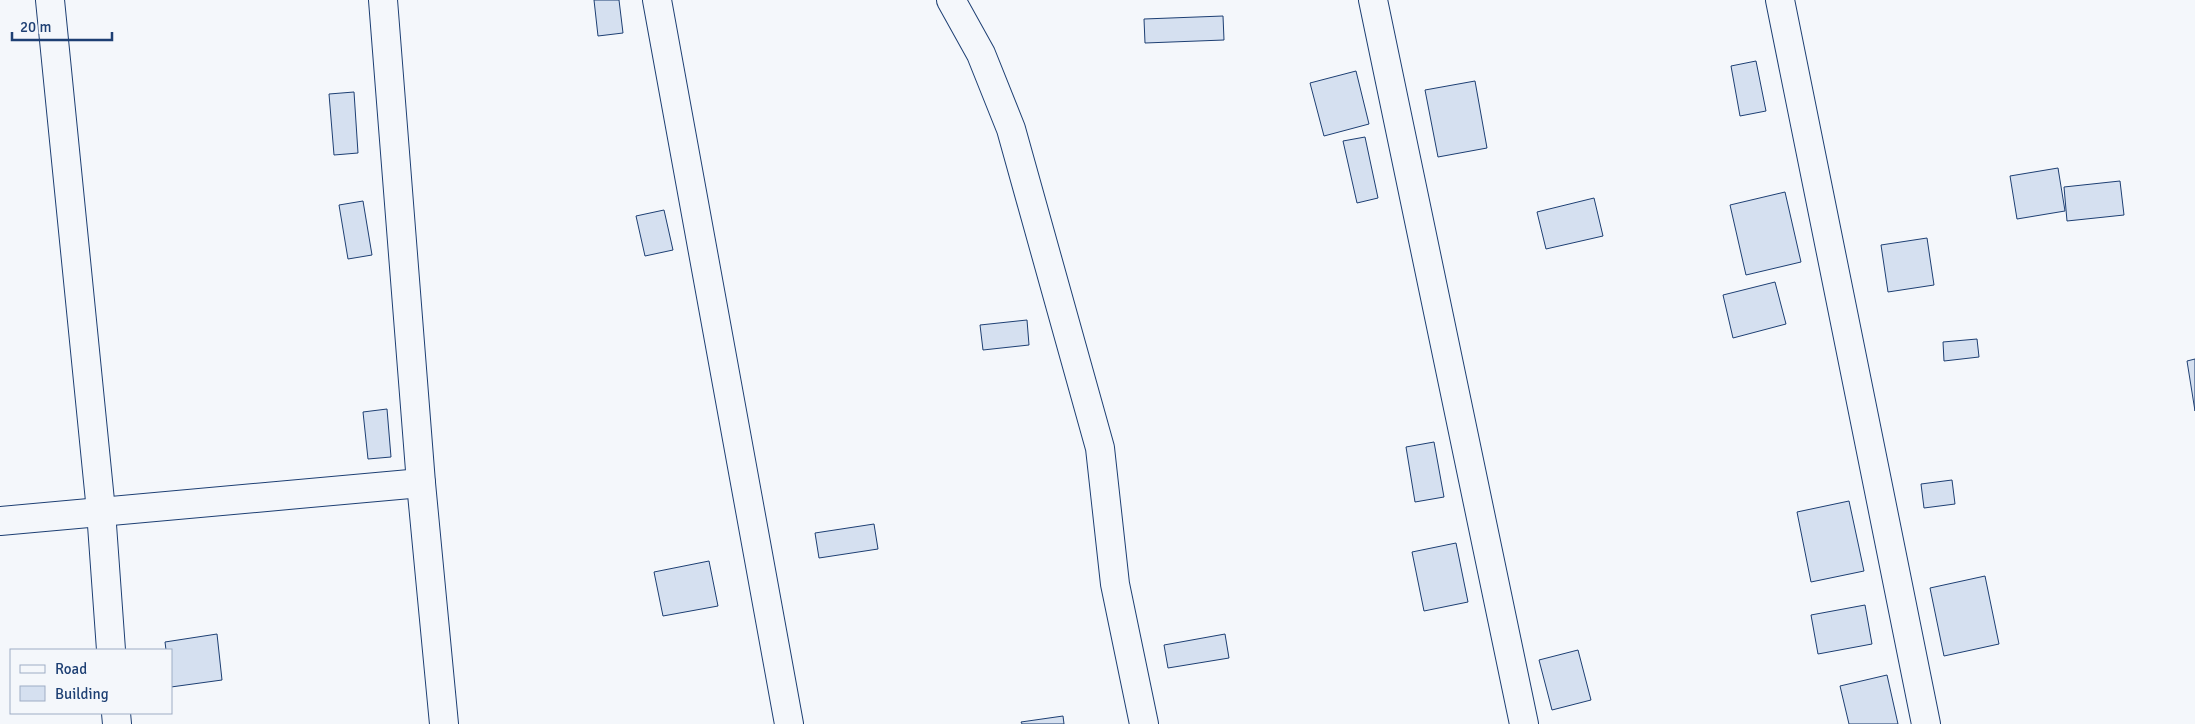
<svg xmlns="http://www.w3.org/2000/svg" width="2195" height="724" font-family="Signika,sans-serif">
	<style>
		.building { fill: #d5e0f0; stroke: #1d3f73 }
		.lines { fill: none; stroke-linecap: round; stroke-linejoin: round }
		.minor-casing { stroke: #1d3f73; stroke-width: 30 }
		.minor { stroke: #f4f7fb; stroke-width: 28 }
	</style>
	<rect width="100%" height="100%" fill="#f4f7fb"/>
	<g class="building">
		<polygon points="594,0 619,0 623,33 598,36"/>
		<polygon points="1223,16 1224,40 1145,43 1144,19"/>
		<polygon points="1756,61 1766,111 1740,116 1731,66"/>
		<polygon points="1356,71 1369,124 1324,136 1310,83"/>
		<polygon points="1475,81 1487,148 1438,157 1425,90"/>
		<polygon points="354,92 358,153 334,155 329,94"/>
		<polygon points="1365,137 1378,198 1357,203 1343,141"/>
		<polygon points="2058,168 2065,211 2017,219 2010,176"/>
		<polygon points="2120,181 2124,215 2067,221 2064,187"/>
		<polygon points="1785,192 1801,262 1746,275 1730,205"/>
		<polygon points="1594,198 1603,236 1546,249 1537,212"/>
		<polygon points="363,201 372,255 348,259 339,205"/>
		<polygon points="664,210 673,250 645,256 636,216"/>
		<polygon points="1927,238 1934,285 1888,292 1881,245"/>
		<polygon points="1775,282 1786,324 1733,338 1723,295"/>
		<polygon points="1027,320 1029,345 983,350 980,325"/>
		<polygon points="1977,339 1979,357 1944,361 1943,342"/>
		<polygon points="2195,359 2195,411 2187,361"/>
		<polygon points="387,409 391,457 368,459 363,412"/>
		<polygon points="1434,442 1444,497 1415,502 1406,447"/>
		<polygon points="1952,480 1955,504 1924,508 1921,484"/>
		<polygon points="1849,501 1864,571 1811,582 1797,512"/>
		<polygon points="874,524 878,549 819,558 815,533"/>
		<polygon points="1456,543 1468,602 1424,611 1412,552"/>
		<polygon points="709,561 718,606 663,616 654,572"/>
		<polygon points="1985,576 1999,644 1944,656 1930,588"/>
		<polygon points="1865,605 1872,644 1818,654 1811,615"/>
		<polygon points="217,634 222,680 171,687 171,650 166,650 165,642"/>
		<polygon points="1225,634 1229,658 1168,668 1164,645"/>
		<polygon points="1578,650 1591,700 1552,710 1539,660"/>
		<polygon points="1887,675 1898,724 1849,724 1840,686"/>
		<polygon points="1063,716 1064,724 1022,724 1021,722"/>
	</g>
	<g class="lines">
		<defs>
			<g id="minor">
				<polyline points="50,0 101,511 111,650"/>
				<polyline points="383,0 421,483 444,724"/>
				<polyline points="657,0 789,724"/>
				<polyline points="951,0 981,54 1011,129 1100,448 1115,584 1144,724"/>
				<polyline points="1373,0 1524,724"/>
				<polyline points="1780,0 1926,724"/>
				<polyline points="0,521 421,483"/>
				<polyline points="116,713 117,724"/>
			</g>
		</defs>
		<use href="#minor" class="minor-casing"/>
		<use href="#minor" class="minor"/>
	</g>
	<rect x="10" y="649" width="162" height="65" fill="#f4f7fb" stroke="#9eadc5"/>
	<rect x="20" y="665" width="25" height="8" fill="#f4f7fb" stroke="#9eadc5"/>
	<text x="55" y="674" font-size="15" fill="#1d3f73">Road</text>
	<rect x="20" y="686" width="25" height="15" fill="#d5e0f0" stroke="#9eadc5"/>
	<text x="55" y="699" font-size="15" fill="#1d3f73">Building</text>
	<path d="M12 32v8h100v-8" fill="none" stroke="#1d3f73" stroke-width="2.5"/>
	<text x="20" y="32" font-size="15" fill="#1d3f73" stroke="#f4f7fb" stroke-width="4" paint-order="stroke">20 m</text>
</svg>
